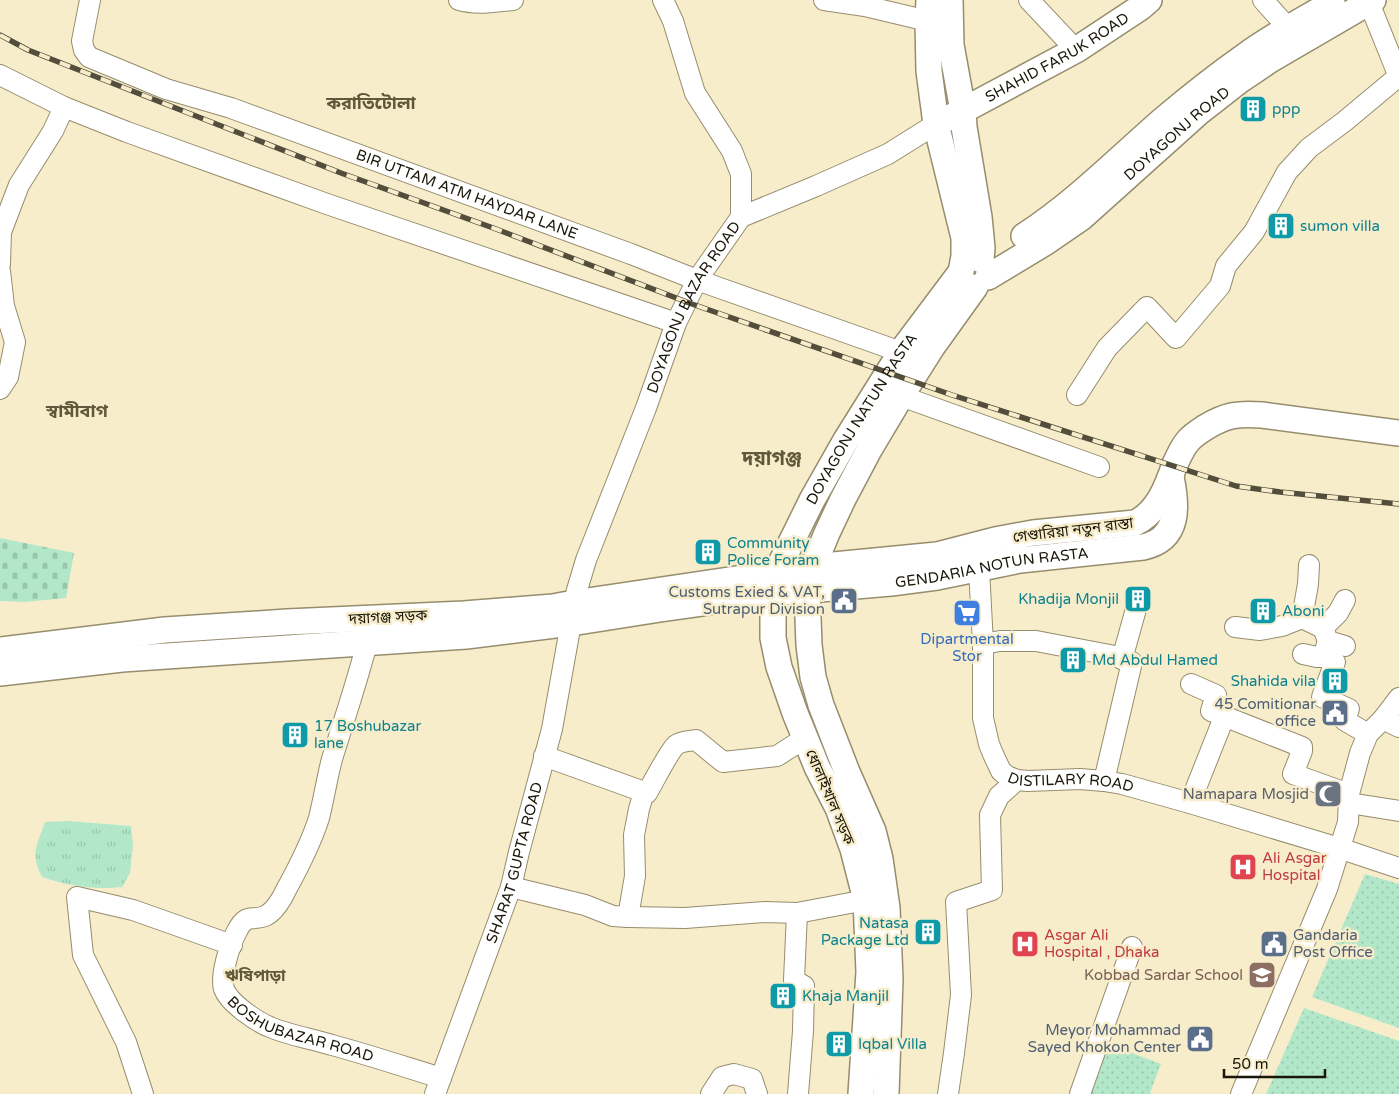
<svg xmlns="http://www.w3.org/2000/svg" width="1399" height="1094" font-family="'Varela Round','Noto Sans Bengali',sans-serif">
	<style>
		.grass { fill: url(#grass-tufts) }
		.cemetery { fill: url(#cemetery-stones) }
		.park { fill: url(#park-dots) }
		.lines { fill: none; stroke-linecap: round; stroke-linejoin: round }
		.minor-casing { stroke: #968d6d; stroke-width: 22 }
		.major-casing { stroke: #968d6d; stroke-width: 28 }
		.minor { stroke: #fff; stroke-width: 20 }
		.major { stroke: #fff; stroke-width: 25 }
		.rail-casing { stroke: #534e3c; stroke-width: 5.5 }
		.rail { stroke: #f7edcb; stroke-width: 4; stroke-dasharray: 11; stroke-linecap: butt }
		.labels { text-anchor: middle; stroke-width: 5; stroke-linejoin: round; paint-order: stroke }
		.street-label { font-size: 15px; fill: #1a170a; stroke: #f7edcb }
		.culture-label { font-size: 15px; fill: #0d838f; stroke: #f7edcb; text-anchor: start }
		.service-label { font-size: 15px; fill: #4e5e75; stroke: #f7edcb; text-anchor: end }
		.shop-label { font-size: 15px; fill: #366cbe; stroke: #f7edcb }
		.worship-label { font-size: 15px; fill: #5b616d; stroke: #f7edcb; text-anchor: end }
		.health-label { font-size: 15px; fill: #be3a42; stroke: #f7edcb; text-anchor: start }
		.education-label { font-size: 15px; fill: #785e54; stroke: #f7edcb; text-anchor: end }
		.neighbourhood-label { font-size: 16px; font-weight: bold; fill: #60583a; stroke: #f7edcb }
		.quarter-label { font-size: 18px; font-weight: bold; fill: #60583a; stroke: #f7edcb }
		.district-label { font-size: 20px; font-weight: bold; fill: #60583a; stroke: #f7edcb }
	</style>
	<defs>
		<pattern id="grass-tufts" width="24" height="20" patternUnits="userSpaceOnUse" patternTransform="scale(1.25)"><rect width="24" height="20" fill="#b2e8c9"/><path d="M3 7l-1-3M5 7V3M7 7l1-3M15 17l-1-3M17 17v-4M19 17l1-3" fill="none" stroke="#98c6ab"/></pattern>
		<pattern id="cemetery-stones" width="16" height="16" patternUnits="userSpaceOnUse" patternTransform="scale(1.25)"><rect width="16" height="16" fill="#b2e8c9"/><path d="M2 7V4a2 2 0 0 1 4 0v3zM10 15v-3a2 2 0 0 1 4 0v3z" fill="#98c6ab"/></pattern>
		<pattern id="park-dots" width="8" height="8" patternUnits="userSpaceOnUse" patternTransform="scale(1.25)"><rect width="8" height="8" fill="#b2e8c9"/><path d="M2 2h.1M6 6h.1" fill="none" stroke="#98c6ab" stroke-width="1.8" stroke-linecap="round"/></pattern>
	</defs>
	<rect width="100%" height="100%" fill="#f7edcb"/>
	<path class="grass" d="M 67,821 L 131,826 L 133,844 L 130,873 L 122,887 C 93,890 69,886 42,877 C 30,854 37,845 45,822 Z"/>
	<polygon class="cemetery" points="0,538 74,553 66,598 24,602 0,601"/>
	<g class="park">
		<polygon points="1365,874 1399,884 1399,1028 1312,997"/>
		<polygon points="1304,1008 1399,1041 1399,1094 1266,1094"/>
		<polygon points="1105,1043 1161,1064 1150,1093 1152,1094 1087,1094"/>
	</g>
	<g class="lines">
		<defs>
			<g id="minor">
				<path id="s1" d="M 90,0 L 82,41 L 84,50 L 89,57 L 166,89 L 231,108 L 631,254 L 697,280 L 901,352"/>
				<path d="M 459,0 C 476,5 495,2 513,0"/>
				<polyline points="663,0 673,21 695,93 732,151 741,174 741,217"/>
				<polyline points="824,0 865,6 928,21"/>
				<polyline points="1029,0 1076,50"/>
				<polyline points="1263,0 1288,28"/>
				<polyline points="1368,0 1399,77"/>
				<polyline points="0,75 64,107 127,132 327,204 676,323"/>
				<polyline points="0,264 1,232 19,185 53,131 64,107"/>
				<polyline points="0,271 4,306 15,342 8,377 0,389"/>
				<polyline points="1077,395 1107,348 1147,307 1176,338 1220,286 1226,266 1254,232 1287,172 1309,148 1345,121 1399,76"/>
				<polyline points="901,396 1099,467"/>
				<polyline points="1309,565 1308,584 1302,618 1323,628 1328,641 1345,646"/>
				<path id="s2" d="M 979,569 L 983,644 L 983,718 L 989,744 L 993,754 L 1001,771 L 1007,776 L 1017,780 L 1028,781 L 1080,779 L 1104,781 L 1122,784 L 1190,803 L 1339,848 L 1399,868"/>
				<path id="s3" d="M 574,603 L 577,590 L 586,560 L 646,408 L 676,323 L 697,280 L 741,217 L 816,186 L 888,154 L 936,124"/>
				<polyline points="1235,627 1260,630 1282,626 1302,618"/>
				<polyline points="1323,628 1338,613 1345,600"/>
				<polyline points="1328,641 1323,657 1335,662 1322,697 1349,709 1344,720 1368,734"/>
				<path id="s4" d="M 367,643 C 357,682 344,720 332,759 C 327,778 324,798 319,818 C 312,840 297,870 286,890 C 282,899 274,912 265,916 C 251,922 247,912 237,931 C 230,944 220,975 224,989 C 229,1003 257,1022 270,1027 C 288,1035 313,1039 332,1045 C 369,1055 405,1067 441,1078"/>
				<polyline points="983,644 1000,641 1036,641 1115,656 1132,662 1104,781"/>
				<polyline points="1303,654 1317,657 1323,657"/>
				<polyline points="1122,659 1136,609"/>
				<polyline points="1191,684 1216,695 1211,711 1302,747 1302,751 1293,774 1349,794"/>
				<polyline points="1383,719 1399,727"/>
				<path d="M 544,756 L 647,793 C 653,783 669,751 676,745 C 681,741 690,741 696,740 L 723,762 L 777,756 L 805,738"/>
				<polyline points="1190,803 1221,725"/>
				<polyline points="1349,803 1399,811"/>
				<polyline points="511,887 585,905 613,916 628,917 685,918 765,912 797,913 866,900"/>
				<polyline points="797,913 794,980 804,986 803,1031 798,1094"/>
				<polyline points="628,917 635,876 634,835 639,809 644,792"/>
				<polyline points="143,1094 126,1042 83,955 77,897 133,910 232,945"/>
				<path id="s5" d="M 435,1094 L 511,887 L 519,852 L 552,729 L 571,623"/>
				<polyline points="711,1094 722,1077 734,1074 752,1079 757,1094"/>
				<polyline points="948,1094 954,1053 961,995 956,902 992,890 990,815 999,796 1017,780"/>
				<polyline points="1080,1094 1132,947"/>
				<polyline points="1241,1094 1327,889 1348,822 1349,794 1360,753 1368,734 1383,719 1399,698"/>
			</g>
			<g id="major">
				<polyline points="929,0 928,21 929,71 936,124 964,238 964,256 962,267"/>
				<polyline points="950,0 951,45 963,111 964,127 979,217 982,248 981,260"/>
				<path id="s6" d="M 949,118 L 1076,50 L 1141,7 L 1149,0"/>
				<path d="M 1024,236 C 1075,203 1118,159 1164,119 C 1189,98 1218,75 1245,56 C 1272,36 1303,20 1332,3"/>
				<path id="s7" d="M 988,277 L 1046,242 L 1081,218 L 1198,113 L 1239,81 L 1270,60 L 1373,0"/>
				<path d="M 0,650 L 165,630 L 287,622 L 464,614 L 553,607 L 574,603 L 776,573 L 813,567 L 937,555 L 995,540 L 1033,533 L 1135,523 C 1158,512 1167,487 1175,464 C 1179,456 1182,448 1188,441 C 1193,435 1200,431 1206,427 C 1226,415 1238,413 1262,415 L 1399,433"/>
				<path id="s8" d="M 0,673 L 122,659 L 466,636 L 571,623 L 660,609 L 773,593 L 891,583 L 937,577 L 1020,560 L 1143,547 C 1180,539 1177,506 1171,477"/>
				<path id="s9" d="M 861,1094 L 869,972 L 866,900 L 853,849 L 838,808 L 817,767 L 795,713 L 779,667 L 773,638 L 773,593 L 776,573 L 812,500 L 846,440 L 901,352 L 961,272"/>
				<polyline points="886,1094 890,979 887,908 880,859 873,831 847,772 821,705 813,677 809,645 807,591 813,567 827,533 843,499 870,448 901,396 932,347 975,287"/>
			</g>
		</defs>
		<use href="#minor" class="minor-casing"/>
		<use href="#major" class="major-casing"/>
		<use href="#minor" class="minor"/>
		<use href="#major" class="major"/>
		<defs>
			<polyline id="rail" points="0,35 28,50 341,173 496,229 692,304 952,395 1236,486 1280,492 1399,504"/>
		</defs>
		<use href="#rail" class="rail-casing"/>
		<use href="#rail" class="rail"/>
	</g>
	<defs>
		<symbol id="building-square" viewBox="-11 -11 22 22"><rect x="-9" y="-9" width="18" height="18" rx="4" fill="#0f9aa8" stroke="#f7edcb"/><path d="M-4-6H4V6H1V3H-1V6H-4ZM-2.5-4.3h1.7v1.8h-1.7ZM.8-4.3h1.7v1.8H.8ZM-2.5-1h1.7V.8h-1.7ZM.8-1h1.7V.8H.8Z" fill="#fff"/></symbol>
		<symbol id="civic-square" viewBox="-11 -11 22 22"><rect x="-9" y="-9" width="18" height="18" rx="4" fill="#5c6f8a" stroke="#f7edcb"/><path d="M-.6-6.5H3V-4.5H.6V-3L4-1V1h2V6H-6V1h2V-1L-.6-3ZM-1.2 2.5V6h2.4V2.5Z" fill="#fff"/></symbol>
		<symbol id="supermarket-square" viewBox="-11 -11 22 22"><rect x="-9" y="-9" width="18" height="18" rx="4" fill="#3f7fe0" stroke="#f7edcb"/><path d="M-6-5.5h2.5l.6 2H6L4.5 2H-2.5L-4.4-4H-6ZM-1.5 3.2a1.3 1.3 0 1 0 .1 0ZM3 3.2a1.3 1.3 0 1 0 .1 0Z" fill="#fff"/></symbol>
		<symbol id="mosque-square" viewBox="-11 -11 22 22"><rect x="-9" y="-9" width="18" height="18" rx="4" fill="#6b7280" stroke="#f7edcb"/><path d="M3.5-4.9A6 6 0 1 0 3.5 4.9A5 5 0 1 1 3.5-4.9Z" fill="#fff"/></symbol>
		<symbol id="hospital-square" viewBox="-11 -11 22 22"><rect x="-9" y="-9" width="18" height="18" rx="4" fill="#e0444e" stroke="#f7edcb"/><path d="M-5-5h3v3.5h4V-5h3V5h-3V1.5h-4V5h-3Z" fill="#fff"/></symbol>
		<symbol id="school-square" viewBox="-11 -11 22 22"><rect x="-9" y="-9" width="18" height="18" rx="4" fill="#8d6e63" stroke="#f7edcb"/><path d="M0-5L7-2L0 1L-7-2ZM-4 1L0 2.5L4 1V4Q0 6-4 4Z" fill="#fff"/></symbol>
	</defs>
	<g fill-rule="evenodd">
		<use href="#building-square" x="1237" y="93" width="32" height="32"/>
		<use href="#building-square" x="1265" y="210" width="32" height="32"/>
		<use href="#building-square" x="692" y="536" width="32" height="32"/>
		<use href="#building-square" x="1122" y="583" width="32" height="32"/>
		<use href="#civic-square" x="828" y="585" width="32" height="32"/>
		<use href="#building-square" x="1247" y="595" width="32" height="32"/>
		<use href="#supermarket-square" x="951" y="597" width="32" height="32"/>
		<use href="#building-square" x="1057" y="644" width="32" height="32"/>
		<use href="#building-square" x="1319" y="665" width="32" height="32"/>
		<use href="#civic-square" x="1319" y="697" width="32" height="32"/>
		<use href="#building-square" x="279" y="719" width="32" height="32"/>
		<use href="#mosque-square" x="1312" y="778" width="32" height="32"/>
		<use href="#hospital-square" x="1227" y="851" width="32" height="32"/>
		<use href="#building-square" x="912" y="916" width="32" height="32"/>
		<use href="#hospital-square" x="1009" y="928" width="32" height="32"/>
		<use href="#civic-square" x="1258" y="928" width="32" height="32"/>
		<use href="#school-square" x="1246" y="959" width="32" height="32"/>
		<use href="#building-square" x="767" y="980" width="32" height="32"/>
		<use href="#civic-square" x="1184" y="1023" width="32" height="32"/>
		<use href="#building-square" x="823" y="1028" width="32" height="32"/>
	</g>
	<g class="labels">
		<g class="street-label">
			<text dy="5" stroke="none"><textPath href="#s6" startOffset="124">SHAHID FARUK ROAD</textPath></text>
			<text dy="5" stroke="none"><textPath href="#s7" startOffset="238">DOYAGONJ ROAD</textPath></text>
			<text dy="5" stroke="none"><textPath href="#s1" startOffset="462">BIR UTTAM ATM HAYDAR LANE</textPath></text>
			<text dy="5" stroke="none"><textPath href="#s3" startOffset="320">DOYAGONJ BAZAR ROAD</textPath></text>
			<text dy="5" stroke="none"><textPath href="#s9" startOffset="715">DOYAGONJ NATUN RASTA</textPath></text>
			<text transform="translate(1073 530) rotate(-7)" y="5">গেণ্ডারিয়া নতুন রাস্তা</text>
			<text dy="5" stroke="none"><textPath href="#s8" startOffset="998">GENDARIA NOTUN RASTA</textPath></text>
			<text transform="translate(388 617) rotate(-3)" y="5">দয়াগঞ্জ সড়ক</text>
			<text dy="5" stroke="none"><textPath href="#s2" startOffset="278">DISTILARY ROAD</textPath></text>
			<text transform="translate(830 797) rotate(67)" y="5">ধোলাইখাল সড়ক</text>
			<text dy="5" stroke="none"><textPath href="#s5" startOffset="245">SHARAT GUPTA ROAD</textPath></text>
			<text dy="5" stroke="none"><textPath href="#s4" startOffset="479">BOSHUBAZAR ROAD</textPath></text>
		</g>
		<g class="culture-label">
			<text x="1272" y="114">ppp</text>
			<text x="1300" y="231">sumon villa</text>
			<text x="727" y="548">Community<tspan x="727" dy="17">Police Foram</tspan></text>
			<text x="1119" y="604" text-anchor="end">Khadija Monjil</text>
			<text x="1282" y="616">Aboni</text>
			<text x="1092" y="665">Md Abdul Hamed</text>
			<text x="1316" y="686" text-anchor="end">Shahida vila</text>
			<text x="314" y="731">17 Boshubazar<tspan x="314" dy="17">lane</tspan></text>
			<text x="909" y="928" text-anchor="end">Natasa<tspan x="909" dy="17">Package Ltd</tspan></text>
			<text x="802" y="1001">Khaja Manjil</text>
			<text x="858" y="1049">Iqbal Villa</text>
		</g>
		<g class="service-label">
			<text x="825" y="597">Customs Exied &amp; VAT,<tspan x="825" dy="17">Sutrapur Division</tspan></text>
			<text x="1316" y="709">45 Comitionar<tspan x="1316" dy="17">office</tspan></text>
			<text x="1293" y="940" text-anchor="start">Gandaria<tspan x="1293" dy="17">Post Office</tspan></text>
			<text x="1181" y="1035">Meyor Mohammad<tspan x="1181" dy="17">Sayed Khokon Center</tspan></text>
		</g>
		<g class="shop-label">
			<text x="967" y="644">Dipartmental<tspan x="967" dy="17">Stor</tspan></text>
		</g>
		<g class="worship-label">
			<text x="1309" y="799">Namapara Mosjid</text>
		</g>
		<g class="health-label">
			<text x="1262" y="863">Ali Asgar<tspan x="1262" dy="17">Hospital</tspan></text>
			<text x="1044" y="940">Asgar Ali<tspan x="1044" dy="17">Hospital , Dhaka</tspan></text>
		</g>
		<g class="education-label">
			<text x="1243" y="980">Kobbad Sardar School</text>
		</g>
		<g class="neighbourhood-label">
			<text x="255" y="981">ঋষিপাড়া</text>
		</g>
		<g class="quarter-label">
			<text x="371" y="109">করাতিটোলা</text>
			<text x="77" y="417">স্বামীবাগ</text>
		</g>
		<g class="district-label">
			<text x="772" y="465">দয়াগঞ্জ</text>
		</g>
	</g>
	<path d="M1224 1069v8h101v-8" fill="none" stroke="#1a170a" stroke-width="2.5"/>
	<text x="1232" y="1069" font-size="15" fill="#1a170a" stroke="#f7edcb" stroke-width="4" paint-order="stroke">50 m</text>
</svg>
